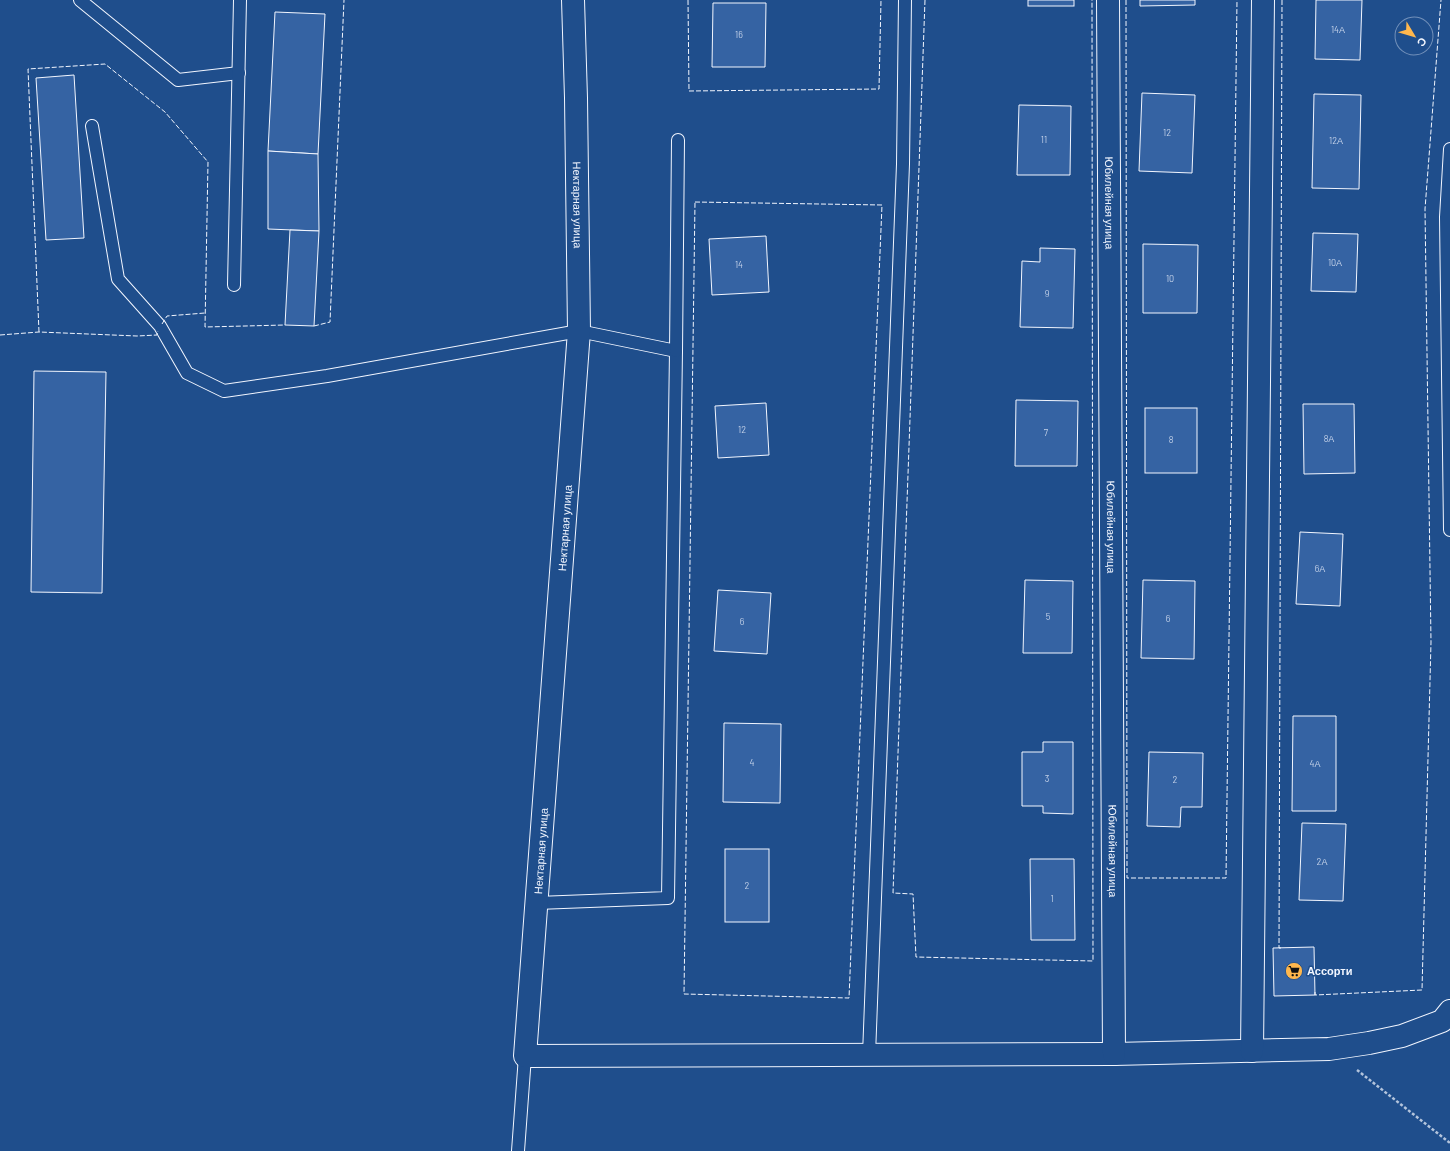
<svg xmlns="http://www.w3.org/2000/svg" width="1450" height="1151" font-family="Barlow,sans-serif">
	<style>
		.building { fill: #3563a3; stroke: #f2f6ff }
		.lines { fill: none; stroke-linecap: round; stroke-linejoin: round }
		.service-casing { stroke: #f2f6ff; stroke-width: 14 }
		.minor-casing { stroke: #f2f6ff; stroke-width: 24 }
		.path { stroke: #b3c4dc; stroke-width: 2.5; stroke-dasharray: 3 2; stroke-linecap: butt }
		.service { stroke: #1f4e8c; stroke-width: 12 }
		.minor { stroke: #1f4e8c; stroke-width: 22 }
		.fence { stroke: #f2f6ff; stroke-width: 1; stroke-dasharray: 5 2; stroke-linecap: butt }
		.labels { text-anchor: middle; stroke-width: 3; stroke-linejoin: round; paint-order: stroke }
		.number-label { font-size: 9px; fill: #c3d1e8 }
		.street-label { font-size: 11px; fill: #f2f6ff; stroke: #1f4e8c }
		.poi-label { font-size: 11px; font-weight: bold; fill: #f2f6ff; stroke: #1f4e8c; text-anchor: start }
	</style>
	<rect width="100%" height="100%" fill="#1f4e8c"/>
	<g class="building">
		<rect x="1028" y="0" width="46" height="6"/>
		<polygon points="1140,0 1195,0 1195,5 1140,6"/>
		<polygon points="1316,0 1362,0 1360,60 1315,59"/>
		<polygon points="713,3 766,3 765,67 712,67"/>
		<polygon points="275,12 325,14 318,154 268,151"/>
		<polygon points="74,75 84,238 46,240 36,78"/>
		<polygon points="1142,93 1195,95 1192,173 1139,171"/>
		<polygon points="1314,94 1361,95 1359,189 1312,188"/>
		<polygon points="1019,105 1071,106 1070,175 1017,175"/>
		<polygon points="268,151 318,154 319,231 268,229"/>
		<polygon points="290,230 319,231 314,326 285,325"/>
		<polygon points="1313,233 1358,234 1356,292 1311,291"/>
		<polygon points="766,236 769,292 712,295 709,239"/>
		<polygon points="1143,244 1198,245 1197,313 1143,313"/>
		<polygon points="1040,248 1075,249 1073,328 1020,327 1022,261 1040,262"/>
		<polygon points="34,371 106,372 102,593 31,592"/>
		<polygon points="1016,400 1078,401 1077,466 1015,466"/>
		<polygon points="766,403 769,455 718,458 715,406"/>
		<polygon points="1303,404 1354,404 1355,473 1304,474"/>
		<rect x="1145" y="408" width="52" height="65"/>
		<polygon points="1300,532 1343,534 1340,606 1296,604"/>
		<polygon points="1025,580 1073,581 1072,653 1023,653"/>
		<polygon points="1143,580 1195,581 1194,659 1141,658"/>
		<polygon points="718,590 771,593 767,654 714,651"/>
		<polygon points="1293,716 1336,716 1336,811 1292,811"/>
		<polygon points="724,723 781,724 780,803 723,802"/>
		<polygon points="1043,742 1073,742 1073,814 1043,813 1043,806 1022,806 1022,752 1043,752"/>
		<polygon points="1149,752 1203,753 1202,807 1181,807 1180,827 1147,826"/>
		<polygon points="1302,823 1346,824 1343,901 1299,900"/>
		<rect x="725" y="849" width="44" height="73"/>
		<polygon points="1030,859 1074,859 1075,940 1031,940"/>
		<polygon points="1314,947 1315,995 1274,996 1273,948"/>
	</g>
	<g class="lines">
		<defs>
			<g id="service">
				<polyline points="80,0 178,80 239,73"/>
				<polyline points="92,126 118,279 160,326 187,373 224,391 327,376 579,331 676,351 668,898 537,903"/>
				<polyline points="1450,149 1446,217 1450,530"/>
				<polyline points="234,285 240,0"/>
				<polyline points="676,351 678,140"/>
				<polyline points="869,1055 903,164 905,0"/>
				<polyline points="518,1151 525,1056"/>
			</g>
			<g id="minor">
				<path id="s1" d="M 573,0 L 576,98 L 579,331 L 525,1056 L 1114,1054 L 1329,1049 L 1369,1043 L 1402,1036 L 1442,1021 L 1450,1011"/>
				<path id="s2" d="M 1108,0 L 1114,1054"/>
				<polyline points="1252,1051 1263,0"/>
			</g>
		</defs>
		<use href="#service" class="service-casing"/>
		<use href="#minor" class="minor-casing"/>
		<polyline class="path" points="1357,1070 1450,1143"/>
		<use href="#service" class="service"/>
		<use href="#minor" class="minor"/>
		<g class="fence">
			<polyline points="688,0 689,91 879,89 881,0"/>
			<polyline points="925,0 893,893 913,894 916,957 1093,961 1092,0"/>
			<polyline points="1126,0 1127,878 1226,878 1237,0"/>
			<polygon points="695,202 882,205 849,998 684,994"/>
			<polyline points="162,324 167,316 205,313"/>
			<polyline points="314,326 330,322 344,0"/>
			<polyline points="39,332 28,69 105,64 165,112 208,162 205,327 285,325"/>
			<polyline points="0,335 39,332 137,336 157,335 158,331"/>
			<polyline points="1281,948 1279,948 1282,0"/>
			<polyline points="1315,992 1315,995 1422,990 1431,642 1425,209 1441,0"/>
		</g>
	</g>
	<defs>
		<symbol id="supermarket-disc" viewBox="-11 -11 22 22"><circle r="9.5" fill="#ffb74d" stroke="#1f4e8c"/><path d="M-6-5.5h2.5l.6 2H6L4.5 2H-2.5L-4.4-4H-6ZM-1.5 3.2a1.3 1.3 0 1 0 .1 0ZM3 3.2a1.3 1.3 0 1 0 .1 0Z" fill="#111"/></symbol>
	</defs>
	<g fill-rule="evenodd">
		<use href="#supermarket-disc" x="1284" y="961" width="20" height="20"/>
	</g>
	<g class="labels">
		<g class="number-label">
			<text x="1338" y="33">14А</text>
			<text x="739" y="38">16</text>
			<text x="1167" y="136">12</text>
			<text x="1044" y="143">11</text>
			<text x="1336" y="144">12А</text>
			<text x="1335" y="266">10А</text>
			<text x="739" y="268">14</text>
			<text x="1170" y="282">10</text>
			<text x="1047" y="297">9</text>
			<text x="742" y="433">12</text>
			<text x="1046" y="436">7</text>
			<text x="1329" y="442">8А</text>
			<text x="1171" y="443">8</text>
			<text x="1320" y="572">6А</text>
			<text x="1048" y="620">5</text>
			<text x="1168" y="622">6</text>
			<text x="742" y="625">6</text>
			<text x="752" y="766">4</text>
			<text x="1315" y="767">4А</text>
			<text x="1047" y="782">3</text>
			<text x="1175" y="783">2</text>
			<text x="1322" y="865">2А</text>
			<text x="747" y="889">2</text>
			<text x="1052" y="902">1</text>
		</g>
		<g class="street-label">
			<text dy="4" stroke="none"><textPath href="#s2" startOffset="203">Юбилейная улица</textPath></text>
			<text dy="4" stroke="none"><textPath href="#s1" startOffset="205">Нектарная улица</textPath></text>
			<text dy="4" stroke="none"><textPath href="#s2" startOffset="527">Юбилейная улица</textPath></text>
			<text transform="translate(565 528) rotate(-86)" y="4">Нектарная улица</text>
			<text transform="translate(541 851) rotate(-86)" y="4">Нектарная улица</text>
			<text dy="4" stroke="none"><textPath href="#s2" startOffset="851">Юбилейная улица</textPath></text>
		</g>
		<g class="poi-label">
			<text x="1307" y="975">Ассорти</text>
		</g>
	</g>
	<g transform="translate(1414 36) rotate(128)"><circle r="19" fill="#1f4e8c" stroke="#7391ba"/>
	<path d="M0-3L7 15L0 10L-7 15Z" fill="#ffb74d"/>
	<text y="-6" font-size="11" font-weight="bold" text-anchor="middle" fill="#f2f6ff">С</text>
	</g>
</svg>
